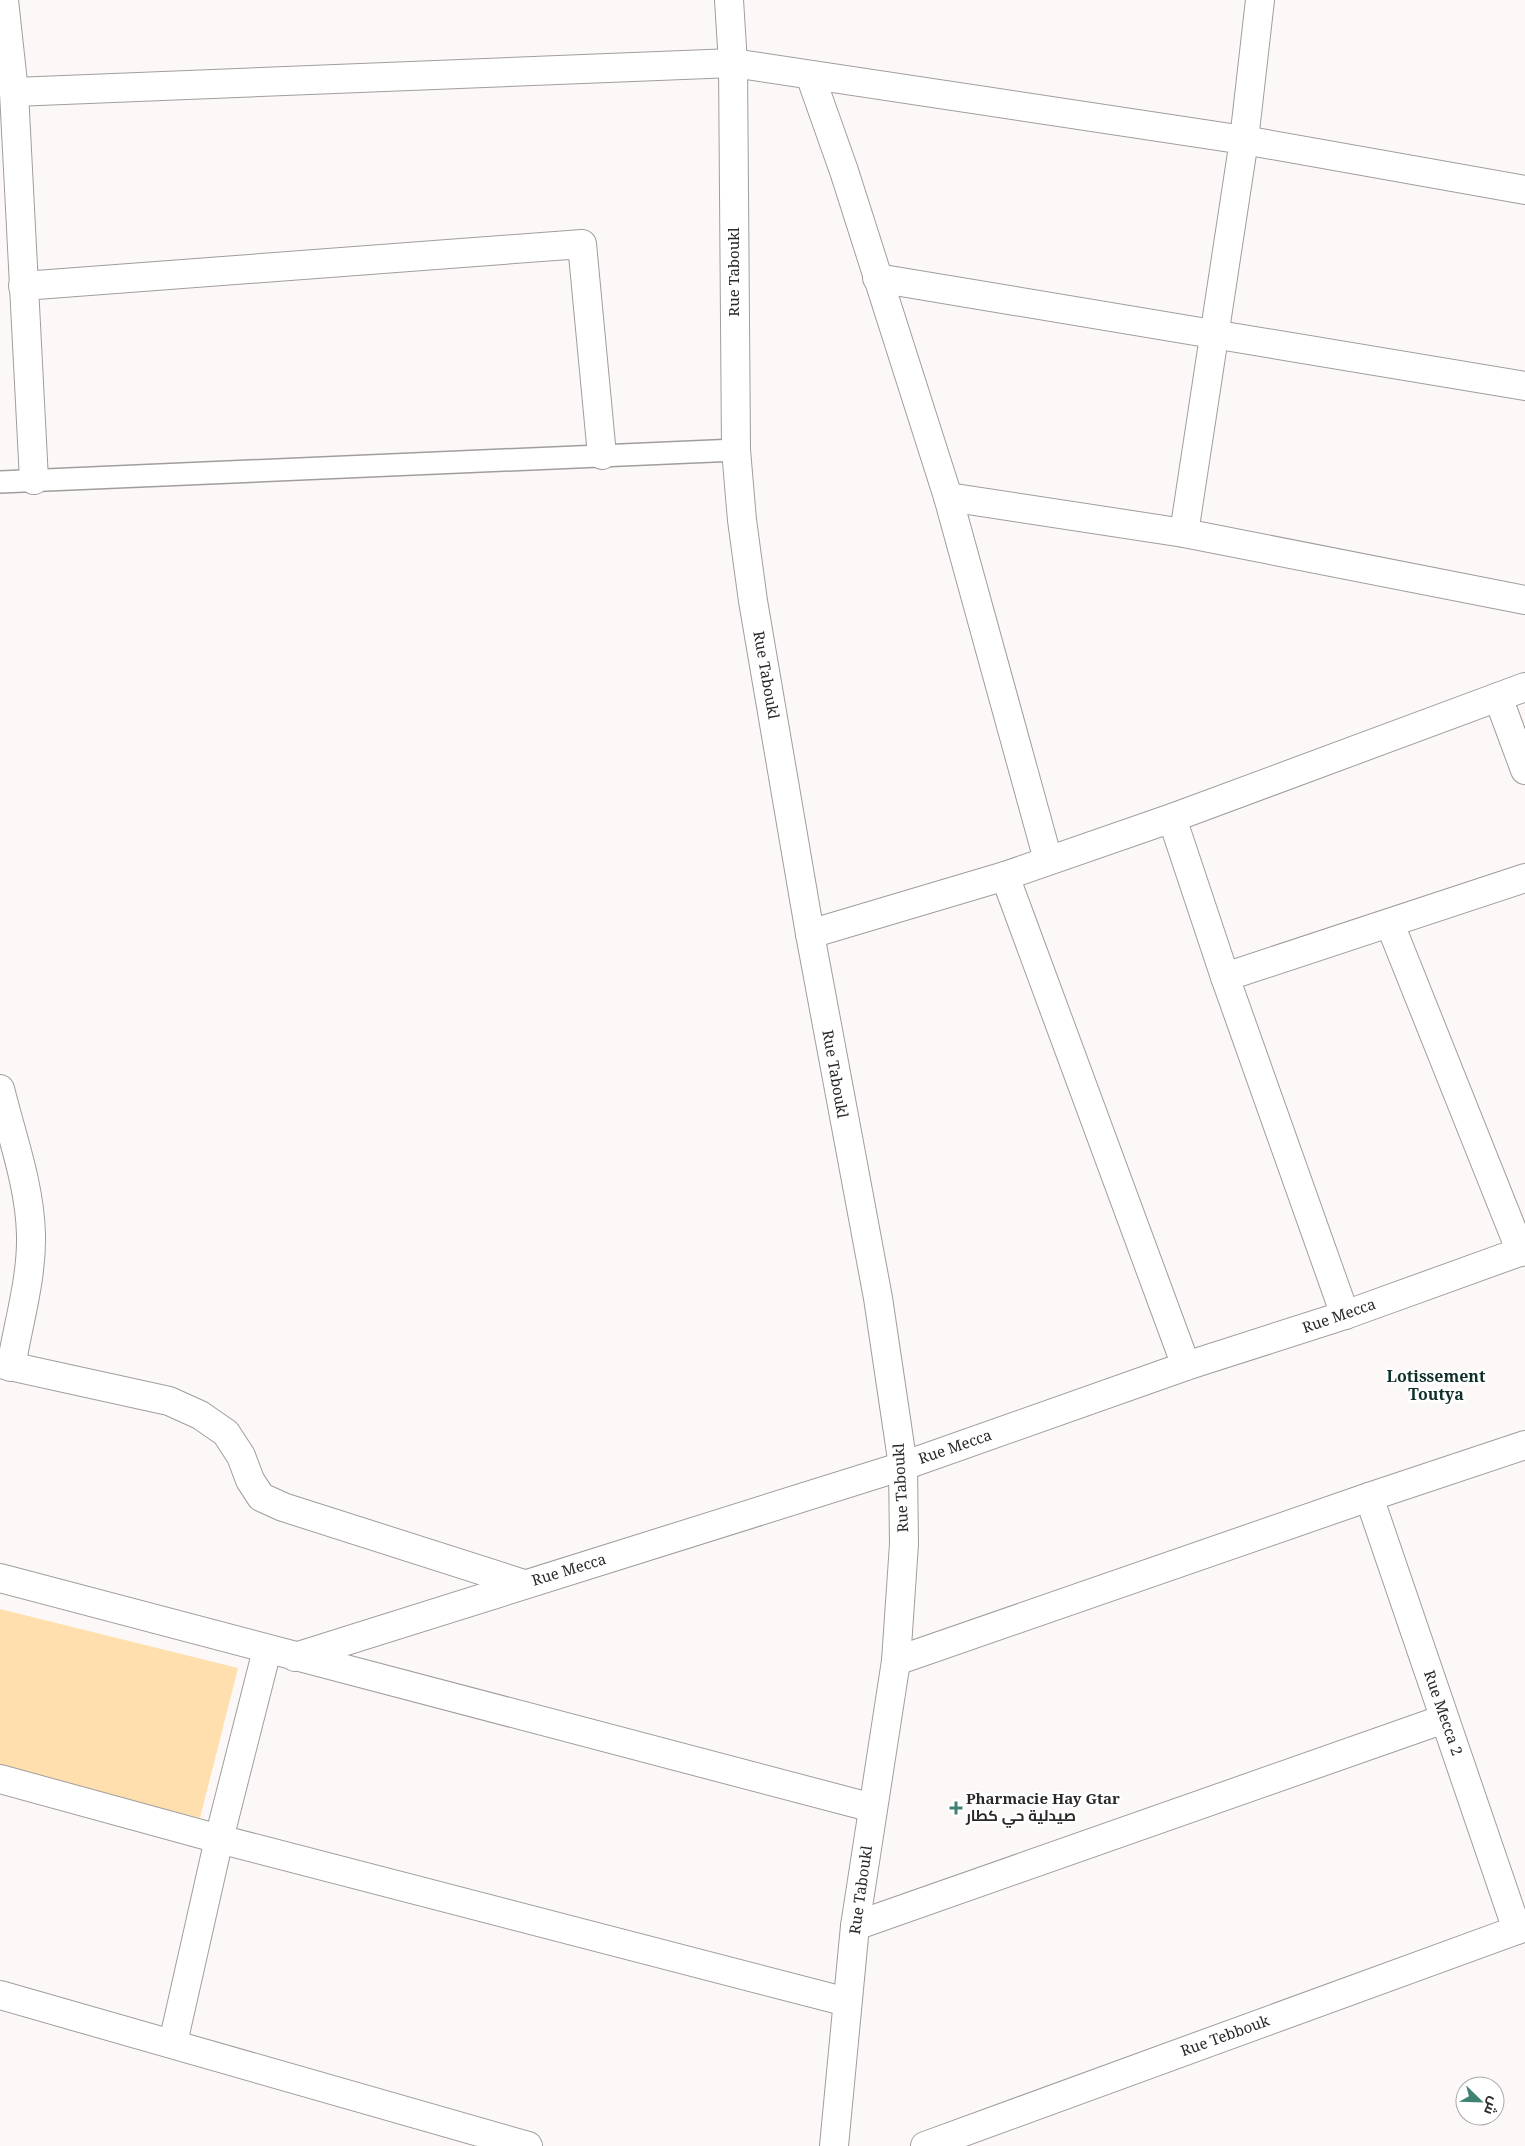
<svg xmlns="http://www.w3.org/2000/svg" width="1525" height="2146" font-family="'Noto Serif',Cairo,serif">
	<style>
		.green { fill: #ffdfad }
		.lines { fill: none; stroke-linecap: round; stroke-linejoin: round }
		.lane-casing { stroke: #a19d9d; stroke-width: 24 }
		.street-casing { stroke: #a19d9d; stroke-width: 30 }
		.secondary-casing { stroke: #a19d9d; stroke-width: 30 }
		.lane { stroke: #fff; stroke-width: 21 }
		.street { stroke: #fff; stroke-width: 28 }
		.secondary { stroke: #fff; stroke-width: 28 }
		.poi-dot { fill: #3f8274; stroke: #fff; stroke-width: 2 }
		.labels { text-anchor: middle; stroke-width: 5; stroke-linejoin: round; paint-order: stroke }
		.street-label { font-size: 15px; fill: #2a2828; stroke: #fff }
		.poi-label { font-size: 15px; font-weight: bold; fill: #2a2828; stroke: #fff; text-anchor: start }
		.neighbourhood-label { font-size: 16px; font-weight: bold; fill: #0f3029; stroke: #fff }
	</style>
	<rect width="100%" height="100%" fill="#fdf8f8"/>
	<polygon class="green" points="0,1609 238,1668 200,1818 0,1766"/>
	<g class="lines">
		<defs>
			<polyline id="lane" points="0,482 736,450"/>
			<g id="street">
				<polyline points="4,0 14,92 34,480"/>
				<polyline points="810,75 844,171 948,497 1048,860"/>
				<polyline points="14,92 733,63 1244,140 1525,190"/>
				<polyline points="877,278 1525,386"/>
				<polyline points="23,286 582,244 602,455"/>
				<polyline points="948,497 1184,533 1525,600"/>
				<polyline points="1184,533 1244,140 1260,0"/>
				<polyline points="1498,697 1525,770"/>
				<polyline points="1172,818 1225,977 1345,1315"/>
				<polyline points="1005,876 1186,1366"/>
				<polyline points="1390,924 1521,1252"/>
				<polyline points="810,934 1005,876 1172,818 1525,687"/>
				<polyline points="1225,977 1525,878"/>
				<path d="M 0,1089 C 12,1137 30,1186 31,1235 C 32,1279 18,1324 11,1367"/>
				<polyline points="0,1364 169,1401 200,1415 226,1433 241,1456 250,1480 261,1497 283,1507 524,1584"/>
				<polyline points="1369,1497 1517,1930"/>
				<polyline points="0,1578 873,1808"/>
				<polyline points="295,1657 903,1466 1186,1366 1345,1315 1525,1250"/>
				<polyline points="896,1661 1369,1497 1525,1445"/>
				<polyline points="0,1779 219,1839 847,2002"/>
				<polyline points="855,1926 1444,1719"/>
				<polyline points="0,1995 528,2146"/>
				<polyline points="173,2043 219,1839 267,1650"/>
				<polyline points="925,2146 1525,1927"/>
			</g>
			<polyline id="secondary" points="729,0 733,63 736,450 742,520 753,601 810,934 878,1298 903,1466 904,1544 896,1661 855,1926 834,2146"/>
		</defs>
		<use href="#lane" class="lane-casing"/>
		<use href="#street" class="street-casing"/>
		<use href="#secondary" class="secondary-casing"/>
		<use href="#lane" class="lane"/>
		<use href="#street" class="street"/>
		<use href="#secondary" class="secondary"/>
	</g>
	<path class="poi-dot" d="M953.5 1800.5h5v5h5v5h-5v5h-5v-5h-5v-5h5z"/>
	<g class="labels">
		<g class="street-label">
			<text transform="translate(734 272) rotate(-90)" y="5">Rue Taboukl</text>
			<text transform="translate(766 675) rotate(80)" y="5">Rue Taboukl</text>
			<text transform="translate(835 1074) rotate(80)" y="5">Rue Taboukl</text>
			<text transform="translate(1339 1316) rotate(-19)" y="5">Rue Mecca</text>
			<text transform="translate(955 1447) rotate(-19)" y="5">Rue Mecca</text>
			<text transform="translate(901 1488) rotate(-93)" y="5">Rue Taboukl</text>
			<text transform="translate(569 1570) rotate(-17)" y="5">Rue Mecca</text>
			<text transform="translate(1443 1713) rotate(71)" y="5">Rue Mecca 2</text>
			<text transform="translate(861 1890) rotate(-82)" y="5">Rue Taboukl</text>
			<text transform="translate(1225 2036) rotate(-20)" y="5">Rue Tebbouk</text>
		</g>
		<g class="poi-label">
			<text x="966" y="1804">Pharmacie Hay Gtar<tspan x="966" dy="17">صيدلية حي كطار</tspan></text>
		</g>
		<g class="neighbourhood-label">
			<text x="1436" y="1382">Lotissement<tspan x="1436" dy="18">Toutya</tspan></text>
		</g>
	</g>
	<g transform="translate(1480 2101) rotate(113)"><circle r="24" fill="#ffffff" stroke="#aaa9a9"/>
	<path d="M0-4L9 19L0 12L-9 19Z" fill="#3f8274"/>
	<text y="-8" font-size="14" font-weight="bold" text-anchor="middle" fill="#2a2828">ش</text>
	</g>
</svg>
